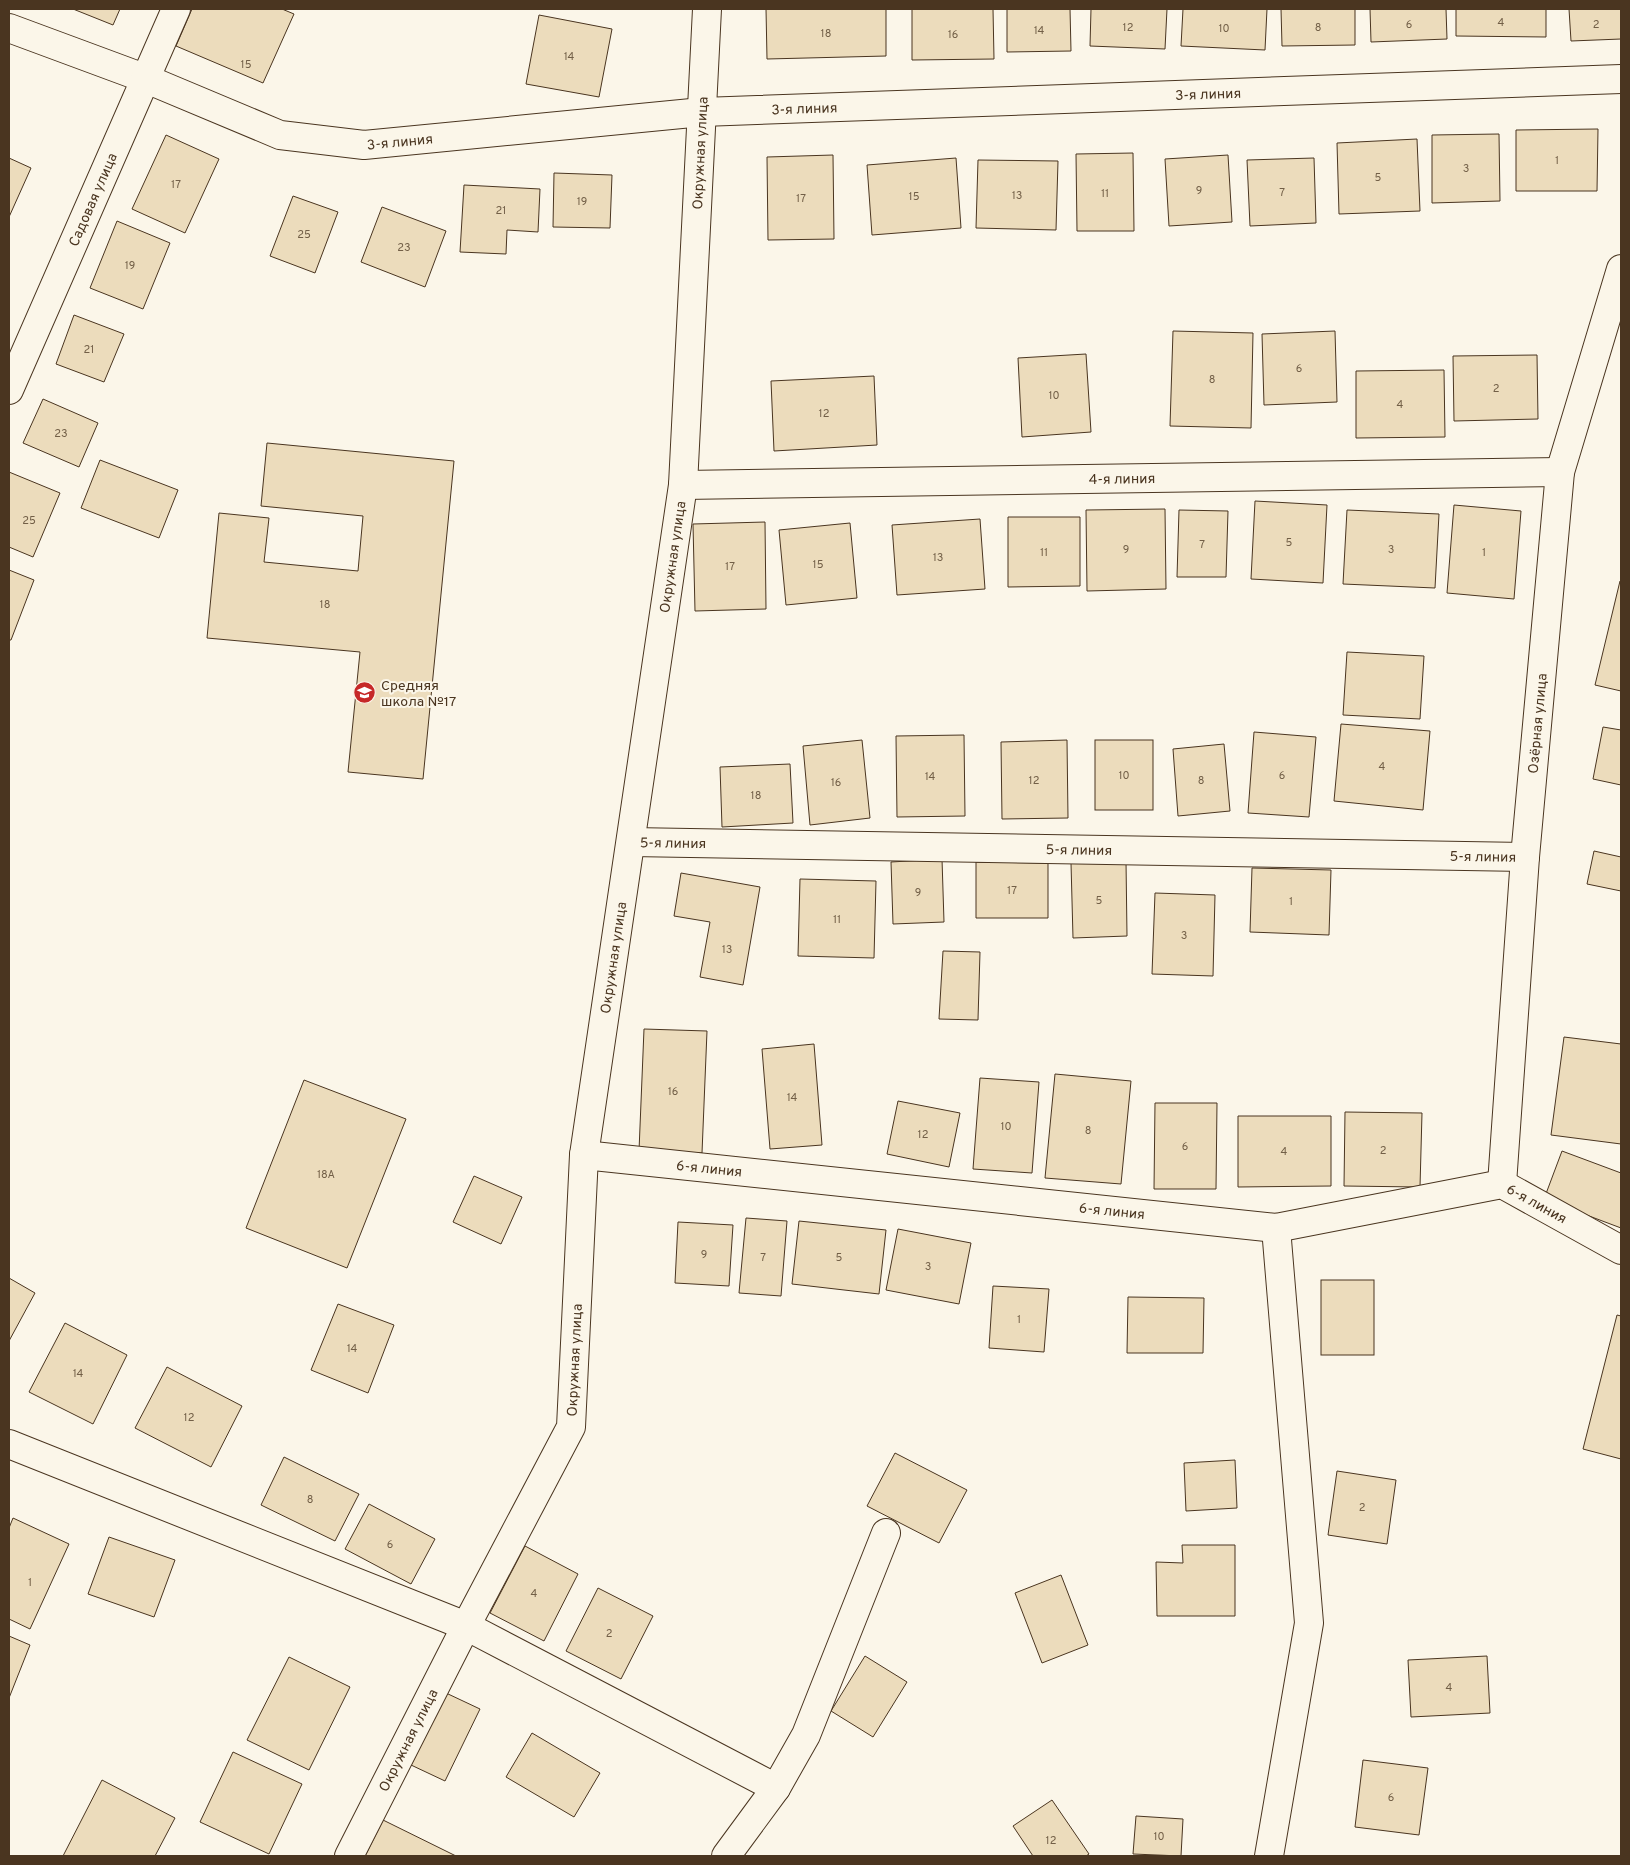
<svg xmlns="http://www.w3.org/2000/svg" width="1630" height="1865" font-family="Overpass,sans-serif">
	<style>
		.building { fill: #ecdcbc; stroke: #4a3520 }
		.lines { fill: none; stroke-linecap: round; stroke-linejoin: round }
		.minor-casing { stroke: #4a3520; stroke-width: 30 }
		.minor { stroke: #fbf6e9; stroke-width: 28 }
		.labels { text-anchor: middle; stroke-width: 4; stroke-linejoin: round; paint-order: stroke }
		.number-label { font-size: 11px; fill: #725f47 }
		.street-label { font-size: 14px; fill: #4a3520; stroke: #fbf6e9 }
		.poi-label { font-size: 14px; fill: #4a3520; stroke: #fbf6e9; text-anchor: start }
	</style>
	<rect width="100%" height="100%" fill="#fbf6e9"/>
	<g class="building">
		<polygon points="73,9 120,9 113,25"/>
		<polygon points="192,9 282,9 294,14 263,83 176,46"/>
		<polygon points="766,9 886,9 886,56 767,59"/>
		<polygon points="912,9 993,9 994,59 912,60"/>
		<polygon points="1007,9 1070,9 1071,51 1007,52"/>
		<polygon points="1091,9 1167,9 1165,49 1090,46"/>
		<polygon points="1183,9 1267,9 1265,50 1181,46"/>
		<polygon points="1281,9 1355,9 1355,45 1282,46"/>
		<polygon points="1370,9 1446,9 1447,39 1371,42"/>
		<polygon points="1456,9 1546,9 1546,37 1456,36"/>
		<polygon points="1569,9 1621,9 1621,39 1571,41"/>
		<polygon points="539,15 612,29 599,97 526,84"/>
		<polygon points="1598,129 1597,191 1516,191 1516,130"/>
		<polygon points="1499,134 1500,201 1432,203 1432,135"/>
		<polygon points="166,135 219,159 185,233 132,209"/>
		<polygon points="1417,139 1420,211 1339,214 1337,143"/>
		<polygon points="1133,153 1134,231 1077,231 1076,154"/>
		<polygon points="833,155 834,239 768,240 767,157"/>
		<polygon points="1228,155 1232,222 1169,226 1165,159"/>
		<polygon points="9,158 31,168 9,217"/>
		<polygon points="956,158 961,228 872,235 867,165"/>
		<polygon points="1314,158 1316,223 1250,226 1247,160"/>
		<polygon points="978,160 1058,161 1056,230 976,228"/>
		<polygon points="554,173 612,175 610,228 553,227"/>
		<polygon points="464,185 540,189 538,232 507,230 506,254 460,252"/>
		<polygon points="293,196 338,212 315,273 270,256"/>
		<polygon points="382,207 446,231 425,287 361,262"/>
		<polygon points="117,221 170,243 143,309 90,288"/>
		<polygon points="74,315 124,334 104,382 56,364"/>
		<polygon points="1173,331 1253,333 1251,428 1170,426"/>
		<polygon points="1335,331 1337,402 1264,405 1262,334"/>
		<polygon points="1086,354 1091,432 1022,437 1018,358"/>
		<polygon points="1537,355 1538,419 1454,421 1453,356"/>
		<polygon points="1444,370 1445,437 1356,438 1356,371"/>
		<polygon points="874,376 877,445 774,451 771,381"/>
		<polygon points="43,399 98,423 79,467 23,443"/>
		<polygon points="267,443 454,461 423,779 348,772 360,652 207,638 219,513 269,518 264,562 358,571 363,516 261,506"/>
		<polygon points="100,460 178,490 159,538 81,508"/>
		<polygon points="9,472 60,493 33,557 9,547"/>
		<polygon points="1255,501 1327,505 1323,583 1251,579"/>
		<polygon points="1454,505 1521,511 1514,599 1447,593"/>
		<polygon points="1165,509 1166,589 1087,591 1086,510"/>
		<polygon points="1179,510 1228,511 1226,577 1177,577"/>
		<polygon points="1347,510 1439,514 1435,588 1343,584"/>
		<polygon points="1008,517 1080,517 1080,586 1008,587"/>
		<polygon points="980,519 985,589 897,595 892,525"/>
		<polygon points="765,522 766,609 695,611 693,524"/>
		<polygon points="850,523 857,598 786,605 779,530"/>
		<polygon points="9,570 34,580 11,640 9,640"/>
		<polygon points="1620,581 1621,581 1621,691 1595,685"/>
		<polygon points="1347,652 1424,656 1420,719 1343,715"/>
		<polygon points="1341,724 1430,731 1423,810 1334,801"/>
		<polygon points="1603,727 1621,730 1621,785 1593,779"/>
		<polygon points="1254,732 1316,737 1309,817 1248,813"/>
		<polygon points="964,735 965,816 897,817 896,736"/>
		<polygon points="862,740 870,818 810,825 803,746"/>
		<polygon points="1067,740 1068,818 1002,819 1001,742"/>
		<rect x="1095" y="740" width="58" height="70"/>
		<polygon points="1224,744 1230,811 1178,816 1173,749"/>
		<polygon points="790,764 793,823 722,827 720,767"/>
		<polygon points="1594,851 1621,857 1621,891 1587,884"/>
		<polygon points="942,859 944,922 893,924 891,862"/>
		<polygon points="1126,861 1127,936 1073,938 1071,863"/>
		<polygon points="976,862 1048,863 1048,918 976,918"/>
		<polygon points="1252,868 1331,870 1329,935 1250,932"/>
		<polygon points="681,873 760,887 743,985 700,977 710,922 674,916"/>
		<polygon points="800,879 876,881 874,958 798,956"/>
		<polygon points="1155,893 1215,895 1213,976 1152,974"/>
		<polygon points="943,951 980,952 978,1020 939,1019"/>
		<polygon points="644,1029 707,1031 702,1153 639,1151"/>
		<polygon points="1564,1037 1621,1044 1621,1144 1551,1135"/>
		<polygon points="814,1044 822,1145 770,1149 762,1049"/>
		<polygon points="1055,1074 1131,1081 1121,1184 1045,1178"/>
		<polygon points="980,1078 1039,1082 1032,1173 973,1169"/>
		<polygon points="304,1080 406,1119 347,1268 246,1228"/>
		<polygon points="898,1101 960,1113 949,1167 887,1154"/>
		<polygon points="1155,1103 1217,1103 1216,1189 1154,1189"/>
		<polygon points="1345,1112 1422,1113 1420,1187 1344,1186"/>
		<polygon points="1238,1116 1331,1116 1331,1186 1238,1187"/>
		<polygon points="1562,1151 1621,1173 1621,1228 1544,1199"/>
		<polygon points="474,1176 522,1197 501,1244 453,1222"/>
		<polygon points="746,1218 787,1221 781,1296 739,1293"/>
		<polygon points="799,1221 886,1230 879,1294 792,1284"/>
		<polygon points="678,1222 733,1225 729,1286 675,1283"/>
		<polygon points="898,1229 971,1243 959,1304 886,1290"/>
		<polygon points="9,1278 35,1293 9,1341"/>
		<rect x="1321" y="1280" width="53" height="75"/>
		<polygon points="993,1286 1049,1289 1044,1352 989,1348"/>
		<polygon points="1128,1297 1204,1298 1203,1353 1127,1353"/>
		<polygon points="338,1304 394,1325 368,1393 311,1370"/>
		<polygon points="1617,1315 1621,1316 1621,1459 1583,1449"/>
		<polygon points="65,1323 127,1355 93,1424 29,1392"/>
		<polygon points="167,1367 242,1406 211,1467 135,1428"/>
		<polygon points="895,1453 967,1490 939,1543 867,1506"/>
		<polygon points="284,1457 359,1494 335,1541 261,1505"/>
		<polygon points="1235,1460 1237,1508 1186,1511 1184,1463"/>
		<polygon points="1337,1471 1396,1480 1387,1544 1328,1535"/>
		<polygon points="369,1504 435,1539 411,1584 345,1549"/>
		<polygon points="13,1518 69,1544 30,1629 9,1619 9,1528"/>
		<polygon points="109,1537 175,1560 154,1617 88,1594"/>
		<polygon points="1182,1545 1235,1545 1235,1616 1157,1616 1156,1562 1183,1563"/>
		<polygon points="525,1546 578,1574 544,1641 490,1613"/>
		<polygon points="1061,1575 1088,1645 1042,1663 1015,1593"/>
		<polygon points="598,1588 653,1616 621,1679 566,1651"/>
		<polygon points="9,1636 30,1645 9,1698"/>
		<polygon points="865,1656 907,1682 873,1737 831,1711"/>
		<polygon points="1487,1656 1490,1713 1411,1717 1408,1660"/>
		<polygon points="289,1657 350,1687 309,1770 247,1740"/>
		<polygon points="446,1693 480,1709 445,1781 411,1765"/>
		<polygon points="532,1733 600,1773 574,1817 506,1777"/>
		<polygon points="233,1752 302,1784 269,1854 200,1822"/>
		<polygon points="1363,1760 1428,1768 1419,1835 1355,1827"/>
		<polygon points="102,1780 175,1818 155,1856 63,1856"/>
		<polygon points="1052,1800 1089,1854 1086,1856 1033,1856 1013,1826"/>
		<polygon points="1136,1816 1183,1819 1181,1856 1133,1854"/>
		<polygon points="383,1820 456,1856 365,1856"/>
	</g>
	<g class="lines">
		<defs>
			<g id="minor">
				<path id="s1" d="M 9,28 L 144,78 L 280,135 L 364,145 L 702,112 L 1621,79"/>
				<path id="s2" d="M 9,390 L 176,9"/>
				<path id="s3" d="M 683,485 L 1560,472"/>
				<path id="s4" d="M 631,842 L 1525,857"/>
				<path id="s5" d="M 584,1155 L 1276,1228 L 1502,1184 L 1621,1250"/>
				<path id="s6" d="M 1502,1184 L 1525,857 L 1560,472 L 1621,269"/>
				<polyline points="9,1444 466,1626 776,1788"/>
				<path id="s7" d="M 349,1856 L 466,1626 L 571,1427 L 584,1155 L 683,485 L 707,9"/>
				<polyline points="726,1856 776,1788 806,1735 886,1533"/>
				<polyline points="1269,1856 1309,1623 1276,1228"/>
			</g>
		</defs>
		<use href="#minor" class="minor-casing"/>
		<use href="#minor" class="minor"/>
	</g>
	<defs>
		<symbol id="school-disc" viewBox="-11 -11 22 22"><circle r="9.5" fill="#c62828" stroke="#fbf6e9"/><path d="M0-5L7-2L0 1L-7-2ZM-4 1L0 2.5L4 1V4Q0 6-4 4Z" fill="#fff"/></symbol>
	</defs>
	<g fill-rule="evenodd">
		<use href="#school-disc" x="352" y="680" width="25" height="25"/>
	</g>
	<g class="labels">
		<g class="number-label">
			<text x="1501" y="26">4</text>
			<text x="1409" y="28">6</text>
			<text x="1596" y="28">2</text>
			<text x="1128" y="31">12</text>
			<text x="1318" y="31">8</text>
			<text x="1224" y="32">10</text>
			<text x="1039" y="34">14</text>
			<text x="826" y="37">18</text>
			<text x="953" y="38">16</text>
			<text x="569" y="60">14</text>
			<text x="246" y="68">15</text>
			<text x="1557" y="164">1</text>
			<text x="1466" y="172">3</text>
			<text x="1378" y="181">5</text>
			<text x="176" y="188">17</text>
			<text x="1199" y="194">9</text>
			<text x="1282" y="196">7</text>
			<text x="1105" y="197">11</text>
			<text x="1017" y="199">13</text>
			<text x="914" y="200">15</text>
			<text x="801" y="202">17</text>
			<text x="582" y="205">19</text>
			<text x="501" y="214">21</text>
			<text x="304" y="238">25</text>
			<text x="404" y="251">23</text>
			<text x="130" y="269">19</text>
			<text x="89" y="353">21</text>
			<text x="1299" y="372">6</text>
			<text x="1212" y="383">8</text>
			<text x="1496" y="392">2</text>
			<text x="1054" y="399">10</text>
			<text x="1400" y="408">4</text>
			<text x="824" y="417">12</text>
			<text x="61" y="437">23</text>
			<text x="29" y="524">25</text>
			<text x="1289" y="546">5</text>
			<text x="1202" y="548">7</text>
			<text x="1126" y="553">9</text>
			<text x="1391" y="553">3</text>
			<text x="1044" y="556">11</text>
			<text x="1484" y="556">1</text>
			<text x="938" y="561">13</text>
			<text x="818" y="568">15</text>
			<text x="730" y="570">17</text>
			<text x="325" y="608">18</text>
			<text x="1382" y="770">4</text>
			<text x="1124" y="779">10</text>
			<text x="1282" y="779">6</text>
			<text x="930" y="780">14</text>
			<text x="1034" y="784">12</text>
			<text x="1201" y="784">8</text>
			<text x="836" y="786">16</text>
			<text x="756" y="799">18</text>
			<text x="1012" y="894">17</text>
			<text x="918" y="896">9</text>
			<text x="1099" y="904">5</text>
			<text x="1291" y="905">1</text>
			<text x="837" y="923">11</text>
			<text x="1184" y="939">3</text>
			<text x="727" y="953">13</text>
			<text x="673" y="1095">16</text>
			<text x="792" y="1101">14</text>
			<text x="1006" y="1130">10</text>
			<text x="1088" y="1134">8</text>
			<text x="923" y="1138">12</text>
			<text x="1185" y="1150">6</text>
			<text x="1383" y="1154">2</text>
			<text x="1284" y="1155">4</text>
			<text x="326" y="1178">18А</text>
			<text x="704" y="1258">9</text>
			<text x="763" y="1261">7</text>
			<text x="839" y="1261">5</text>
			<text x="928" y="1270">3</text>
			<text x="1019" y="1323">1</text>
			<text x="352" y="1352">14</text>
			<text x="78" y="1377">14</text>
			<text x="189" y="1421">12</text>
			<text x="310" y="1503">8</text>
			<text x="1362" y="1511">2</text>
			<text x="390" y="1548">6</text>
			<text x="30" y="1586">1</text>
			<text x="534" y="1597">4</text>
			<text x="609" y="1637">2</text>
			<text x="1449" y="1691">4</text>
			<text x="1391" y="1801">6</text>
			<text x="1159" y="1840">10</text>
			<text x="1051" y="1844">12</text>
		</g>
		<g class="street-label">
			<text dy="5" stroke="none"><textPath href="#s1" startOffset="1222">3-я линия</textPath></text>
			<text dy="5" stroke="none"><textPath href="#s1" startOffset="818">3-я линия</textPath></text>
			<text dy="5" stroke="none"><textPath href="#s1" startOffset="412">3-я линия</textPath></text>
			<text dy="5" stroke="none"><textPath href="#s7" startOffset="1765">Окружная улица</textPath></text>
			<text dy="5" stroke="none"><textPath href="#s2" startOffset="208">Садовая улица</textPath></text>
			<text dy="5" stroke="none"><textPath href="#s3" startOffset="439">4-я линия</textPath></text>
			<text dy="5" stroke="none"><textPath href="#s7" startOffset="1360">Окружная улица</textPath></text>
			<text dy="5" stroke="none"><textPath href="#s6" startOffset="462">Озёрная улица</textPath></text>
			<text dy="5" stroke="none"><textPath href="#s4" startOffset="42">5-я линия</textPath></text>
			<text dy="5" stroke="none"><textPath href="#s4" startOffset="448">5-я линия</textPath></text>
			<text dy="5" stroke="none"><textPath href="#s4" startOffset="852">5-я линия</textPath></text>
			<text dy="5" stroke="none"><textPath href="#s7" startOffset="955">Окружная улица</textPath></text>
			<text dy="5" stroke="none"><textPath href="#s5" startOffset="126">6-я линия</textPath></text>
			<text dy="5" stroke="none"><textPath href="#s5" startOffset="966">6-я линия</textPath></text>
			<text dy="5" stroke="none"><textPath href="#s5" startOffset="531">6-я линия</textPath></text>
			<text dy="5" stroke="none"><textPath href="#s7" startOffset="550">Окружная улица</textPath></text>
			<text dy="5" stroke="none"><textPath href="#s7" startOffset="130">Окружная улица</textPath></text>
		</g>
		<g class="poi-label">
			<text x="381" y="690">Средняя<tspan x="381" dy="16">школа №17</tspan></text>
		</g>
	</g>
	<rect width="1630" height="1865" fill="none" stroke="#4a3520" stroke-width="20"/>
</svg>
